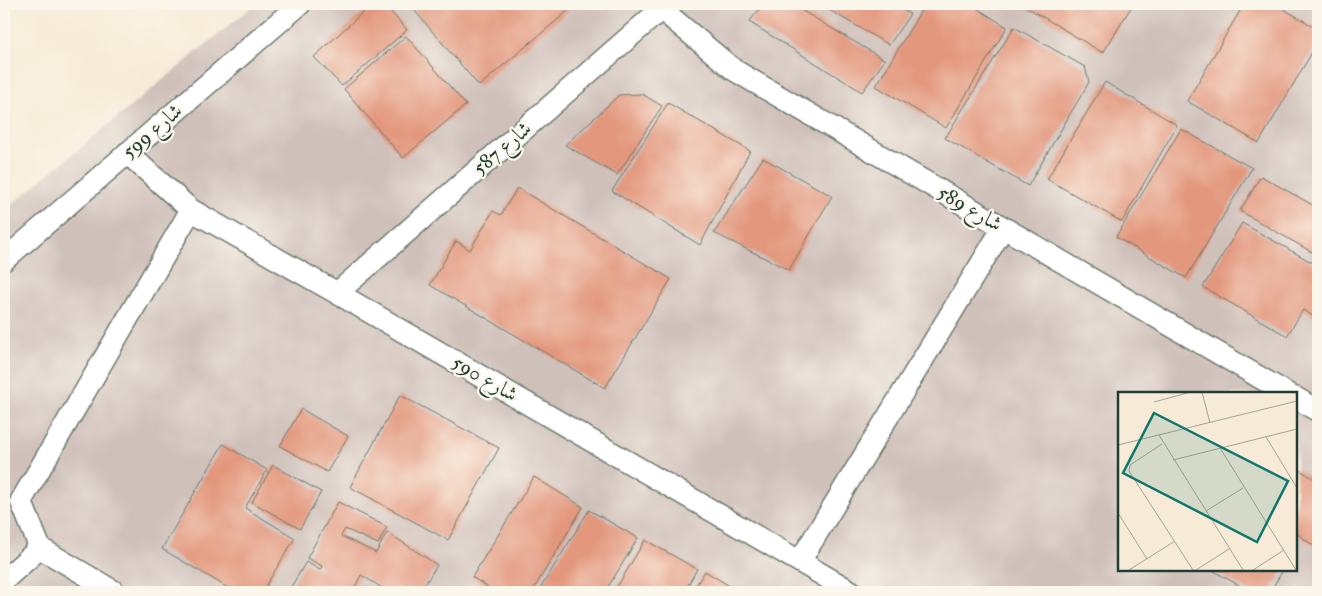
<svg xmlns="http://www.w3.org/2000/svg" width="1322" height="596" font-family="'IM FELL Double Pica',Amiri,serif">
	<style>
		.industrial { fill: #cfc0ba; fill-rule: evenodd }
		.building { fill: #e3987e }
		.lines { fill: none; stroke-linecap: round; stroke-linejoin: round }
		.minor-casing { stroke: #6b7a6d; stroke-width: 24 }
		.minor { stroke: #fff; stroke-width: 21 }
		.labels { text-anchor: middle; stroke-width: 4.5; stroke-linejoin: round; paint-order: stroke }
		.street-label { font-size: 21px; fill: #1f3d34; stroke: #fbf7ec }
		.inset-road { fill: none; stroke: #a1a596; stroke-width: 1 }
		.view { fill: #0f766e; fill-opacity: 0.15; stroke: #0f766e; stroke-width: 2.5 }
		.inset-edge { fill: none; stroke: #1f3d34; stroke-width: 2.5 }
	</style>
	<rect width="100%" height="100%" fill="#fbf7ec"/>
	<filter id="ink" filterUnits="userSpaceOnUse"><feTurbulence type="fractalNoise" baseFrequency=".02" numOctaves="2"/><feDisplacementMap in="SourceGraphic" scale="10" xChannelSelector="R" yChannelSelector="G"/><feConvolveMatrix kernelMatrix="1 2 1 2 8 2 1 2 1" color-interpolation-filters="sRGB"/></filter>
	<filter id="wash" filterUnits="userSpaceOnUse"><feTurbulence type="fractalNoise" baseFrequency=".0096" numOctaves="4" result="noise"/><feDisplacementMap in="SourceGraphic" scale="20" xChannelSelector="R" yChannelSelector="G"/><feGaussianBlur stdDeviation="1.12" result="paint"/><feColorMatrix in="noise" values="0 0 0 0 0 0 0 0 0 0 0 0 0 0 0 0 0 1.4 0 .05"/><feComposite in="paint" operator="in"/></filter>
	<g filter="url(#wash)">
		<rect width="100%" height="100%" fill="#f7ebd7"/>
		<path class="industrial" d="M 255,4 L 1318,4 L 1318,592 L 4,592 L 4,211 ZM 1120,394 L 1296,394 L 1296,570 L 1120,570 Z"/>
		<g id="blocks">
			<g class="building">
				<polygon points="372,4 384,4 407,30 342,86 314,57"/>
				<polygon points="409,4 576,4 479,86"/>
				<polygon points="764,4 791,4 885,60 862,92 749,22"/>
				<polygon points="819,4 891,4 910,14 889,45"/>
				<polygon points="925,4 970,4 1007,27 946,128 876,86"/>
				<polygon points="1024,4 1133,4 1103,53 1023,5"/>
				<polygon points="1244,4 1275,4 1318,29 1318,42 1259,143 1187,101"/>
				<polygon points="1014,27 1085,67 1089,82 1028,186 945,138"/>
				<polygon points="406,36 466,105 403,158 344,89"/>
				<polygon points="1105,82 1177,125 1122,222 1047,179"/>
				<polygon points="642,94 662,106 617,175 565,145 619,95"/>
				<polygon points="668,103 750,151 700,245 612,191"/>
				<polygon points="1181,129 1252,168 1186,278 1116,237"/>
				<polygon points="763,158 832,196 789,270 714,233"/>
				<polygon points="1261,176 1318,208 1318,319 1303,310 1287,336 1203,287 1242,223 1313,263 1317,255 1240,211"/>
				<polygon points="517,188 671,279 605,388 430,285 456,241 470,250 493,211 501,215"/>
				<polygon points="400,395 499,448 448,540 350,487"/>
				<polygon points="301,409 348,436 327,472 280,446"/>
				<polygon points="223,444 267,470 245,508 295,538 262,592 235,592 162,549"/>
				<polygon points="273,465 321,492 300,529 252,502"/>
				<polygon points="1296,468 1318,481 1318,549 1296,533"/>
				<polygon points="534,477 583,507 532,592 495,592 472,577"/>
				<polygon points="338,502 387,527 378,544 345,529 341,536 376,553 387,532 437,565 420,592 389,592 361,575 354,589 360,592 288,592 306,562 320,570 322,566 307,558"/>
				<polygon points="589,510 638,538 605,592 538,592"/>
				<polygon points="645,540 697,569 684,592 614,592"/>
				<polygon points="1212,570 1283,570 1270,592 1251,592"/>
				<polygon points="705,571 739,592 692,592"/>
			</g>
		</g>
	</g>
	<g filter="url(#ink)">
		<use href="#blocks" fill-opacity="0" stroke="#6b7a6d" stroke-width="1"/>
		<g class="lines">
			<defs>
				<g id="minor">
					<polyline points="661,9 734,70 1288,394"/>
					<polyline points="127,153 191,210 337,293 852,592"/>
					<polyline points="4,260 300,4"/>
					<polyline points="337,293 667,4"/>
					<polyline points="1296,398 1318,411"/>
					<polyline points="40,548 21,501 191,210"/>
					<polyline points="40,548 115,592"/>
					<polyline points="800,561 1003,228"/>
					<polyline points="4,580 40,548"/>
				</g>
			</defs>
			<use href="#minor" class="minor-casing"/>
			<use href="#minor" class="minor"/>
		</g>
	</g>
	<g class="labels">
		<g class="street-label">
			<text transform="translate(152 131) rotate(-41)" y="7">شارع 599</text>
			<text transform="translate(502 148) rotate(-41)" y="7">شارع 587</text>
			<text transform="translate(970 208) rotate(30)" y="7">شارع 589</text>
			<text transform="translate(485 378) rotate(30)" y="7">شارع 590</text>
		</g>
	</g>
	<g transform="translate(1118 392)">
		<rect width="179" height="179" fill="#f7ebd7"/>
		<path class="inset-road" d="M 84,0 L 92,31M 36,10 L 73,0M 41,43 L 125,178M 148,45 L 179,96M 0,53 L 179,9M 102,56 L 178,178M 55,68 L 179,37M 11,79 L 75,178M 11,79 L 12,73 L 44,52M 88,119 L 125,96M 0,121 L 29,167M 11,178 L 57,149M 78,178 L 111,157M 135,178 L 166,158"/>
		<path class="view" d="M 36,21 L 170,89 L 139,150 L 5,81 Z"/>
		<rect width="179" height="179" class="inset-edge"/>
	</g>
	<rect width="1322" height="596" fill="none" stroke="#fbf7ec" stroke-width="20"/>
</svg>
